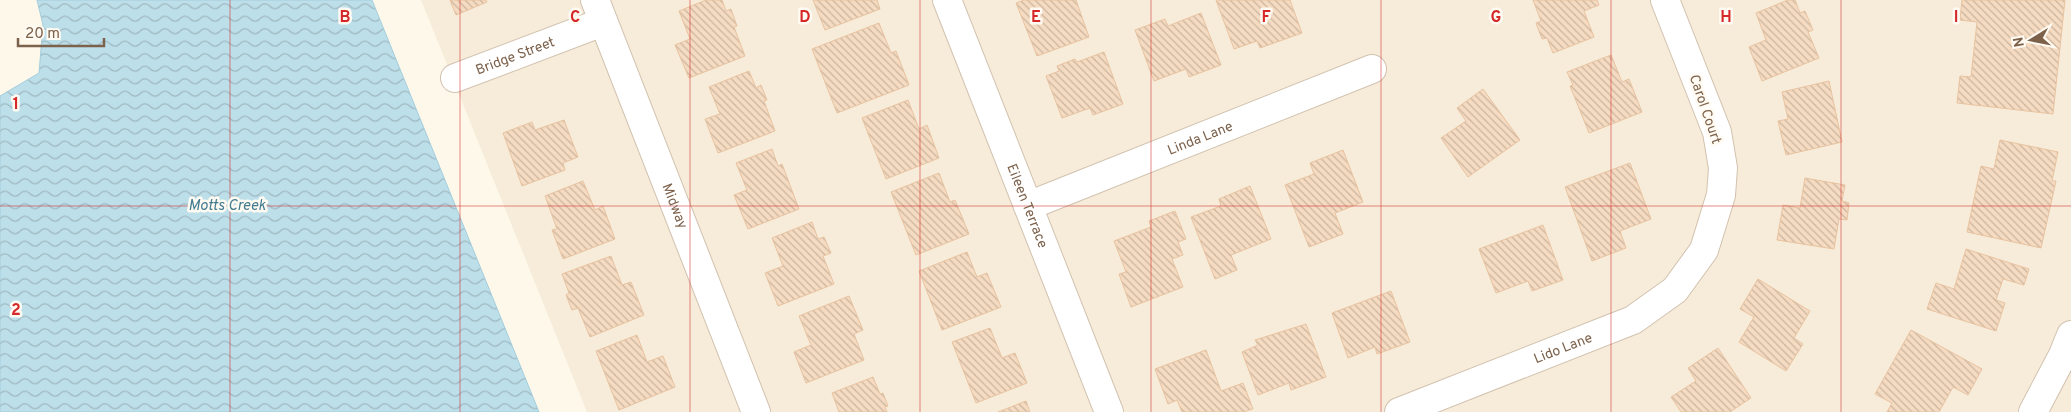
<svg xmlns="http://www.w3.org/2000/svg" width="2071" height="412" font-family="Overpass,sans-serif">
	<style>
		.residential { fill: #f6ecd9 }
		.water { fill: url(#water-waves); stroke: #a3cddc }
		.building { fill: url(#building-back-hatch); stroke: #e9c3a0 }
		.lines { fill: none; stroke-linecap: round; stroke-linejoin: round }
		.minor-casing { stroke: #d2c2af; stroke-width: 30 }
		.minor { stroke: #fff; stroke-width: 28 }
		.grid { fill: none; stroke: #d62828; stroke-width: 1; stroke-opacity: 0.55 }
		.labels { text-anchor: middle; stroke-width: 5; stroke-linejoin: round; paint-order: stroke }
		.street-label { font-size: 14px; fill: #7c614b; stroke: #fffbf3 }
		.water-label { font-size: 15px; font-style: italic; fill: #427b90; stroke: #fffbf3 }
		.grid-label { font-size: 16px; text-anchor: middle; font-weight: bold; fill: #d62828; stroke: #fffbf3; stroke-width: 5; stroke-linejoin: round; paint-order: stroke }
	</style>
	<defs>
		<pattern id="water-waves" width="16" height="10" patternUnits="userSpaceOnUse" patternTransform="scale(1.25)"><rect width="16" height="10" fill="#bddfea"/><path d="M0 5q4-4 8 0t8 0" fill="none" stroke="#9fb8c0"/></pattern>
		<pattern id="building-back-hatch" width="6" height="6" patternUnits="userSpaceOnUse" patternTransform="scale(1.25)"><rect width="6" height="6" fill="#f5dbc1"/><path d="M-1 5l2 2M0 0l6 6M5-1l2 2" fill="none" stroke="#cbb59f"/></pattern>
	</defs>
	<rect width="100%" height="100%" fill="#fef8eb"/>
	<polygon class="residential" points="421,0 2071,0 2071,412 587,412"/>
	<polygon class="water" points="37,0 372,0 539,412 0,412 0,96 39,73 43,25"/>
	<g class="building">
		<polygon points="450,0 486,0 487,2 456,15"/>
		<polygon points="706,0 722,0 726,11 731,9 737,26 734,27 745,56 689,78 675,45 690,39 679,11"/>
		<polygon points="813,0 877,0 880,9 825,30"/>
		<polygon points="1024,0 1076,0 1089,37 1037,56 1016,3"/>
		<polygon points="1216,0 1290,0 1302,33 1260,48 1257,41 1234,49"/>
		<polygon points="1533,0 1597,0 1599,5 1584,11 1594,37 1553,53 1547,38 1542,39 1536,23 1541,21"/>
		<polygon points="1788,0 1795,0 1800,13 1805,11 1813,30 1808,32 1819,58 1762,81 1749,47 1766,40 1756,13"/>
		<polygon points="1962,0 2065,0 2053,114 1957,103 1960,76 1971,77 1977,22 1960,20"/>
		<polygon points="1201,13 1221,65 1189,77 1186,69 1154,81 1135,30 1165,19 1168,26"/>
		<polygon points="879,23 891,53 896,51 909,85 837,113 812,49"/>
		<polygon points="1104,52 1123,104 1093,115 1090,108 1062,118 1046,76 1059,71 1057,66 1075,59 1077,62"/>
		<polygon points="1611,55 1622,82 1629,79 1642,112 1589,133 1570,86 1573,85 1567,72"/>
		<polygon points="749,71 756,88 761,85 767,100 764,101 775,131 718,153 705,119 720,114 709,87"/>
		<polygon points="1829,81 1842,142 1786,155 1778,121 1788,119 1782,92"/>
		<polygon points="1483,89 1520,140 1468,177 1441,138 1466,121 1457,108"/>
		<polygon points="908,100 919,129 927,125 939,158 886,179 862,118"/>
		<polygon points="564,120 578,157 563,163 565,170 522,186 503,133 532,122 535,130"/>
		<polygon points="2000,140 2058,152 2052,181 2056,181 2041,248 1967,232 1981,166 1994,169"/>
		<polygon points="772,149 778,166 782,164 799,209 748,229 734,195 747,190 736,163"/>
		<polygon points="1343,150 1363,202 1335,213 1343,234 1309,247 1285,185 1314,174 1310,163"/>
		<polygon points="1630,163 1651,219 1620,231 1626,248 1592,261 1565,187"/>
		<polygon points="939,173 950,202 955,200 969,234 916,255 891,192"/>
		<polygon points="1805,178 1845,185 1842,201 1849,203 1847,220 1839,219 1834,249 1777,240 1783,205 1800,208"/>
		<polygon points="583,181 595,210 603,206 615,239 563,259 552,230 557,229 545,196"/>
		<polygon points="1250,186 1271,239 1231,255 1237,270 1215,279 1191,217 1221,206 1219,199"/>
		<polygon points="1175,211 1186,239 1178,242 1183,255 1172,259 1183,287 1131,307 1119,274 1126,272 1114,241 1151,227 1149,221"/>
		<polygon points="812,222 818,239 824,237 831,253 823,256 834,284 778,306 765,273 783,266 772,238"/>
		<polygon points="1543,225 1563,280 1532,291 1528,281 1496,293 1479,249"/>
		<polygon points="1966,249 2029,269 2024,285 2003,279 1996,300 2005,303 1996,331 1927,309 1936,283 1954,289"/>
		<polygon points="967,252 977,277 987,273 1001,307 942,330 919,271"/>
		<polygon points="611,256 622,285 631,282 644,315 590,337 578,308 572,310 566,295 569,293 562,274"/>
		<polygon points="1758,279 1810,311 1794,338 1803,344 1786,371 1739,342 1754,317 1740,309"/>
		<polygon points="1391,291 1410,342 1377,354 1375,347 1348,358 1332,313"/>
		<polygon points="849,296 863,330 854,334 864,360 806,383 794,352 811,345 799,316"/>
		<polygon points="1306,324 1326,377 1291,390 1289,383 1258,395 1242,352 1258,345 1255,340"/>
		<polygon points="990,328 1002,358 1015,353 1027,383 976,403 952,342"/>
		<polygon points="1911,330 1982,369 1968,395 1953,387 1939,412 1887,412 1892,403 1875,394"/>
		<polygon points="637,335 647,362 663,356 675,387 619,410 596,351"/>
		<polygon points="1718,348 1751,398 1730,412 1681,412 1671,397 1696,381 1688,368"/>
		<polygon points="1206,350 1221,391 1243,383 1253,409 1243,412 1182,412 1177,400 1168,404 1155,369"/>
		<polygon points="873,377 880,394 883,393 888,406 885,407 887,412 839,412 832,393"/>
		<polygon points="1026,401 1030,412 998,412"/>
	</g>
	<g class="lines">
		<defs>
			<g id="minor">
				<path id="s1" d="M 595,0 L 756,412"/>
				<path id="s2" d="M 947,0 L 1109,412"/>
				<path id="s3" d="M 455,78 L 603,22"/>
				<path id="s4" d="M 1028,206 L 1372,69"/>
				<path id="s5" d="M 1399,412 L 1633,320 L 1675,290 L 1704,250 L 1721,195 L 1723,168 L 1717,132 L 1665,0"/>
				<polyline points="2033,412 2063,355 2071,335"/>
			</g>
		</defs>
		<use href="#minor" class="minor-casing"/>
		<use href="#minor" class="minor"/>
	</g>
	<path class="grid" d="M 230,0 L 230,412M 460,0 L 460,412M 690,0 L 690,412M 920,0 L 920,412M 1151,0 L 1151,412M 1381,0 L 1381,412M 1611,0 L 1611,412M 1841,0 L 1841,412M 0,206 L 2071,206"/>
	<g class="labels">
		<g class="street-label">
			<text dy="5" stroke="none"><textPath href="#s3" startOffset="64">Bridge Street</textPath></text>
			<text transform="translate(1706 109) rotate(71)" y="5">Carol Court</text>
			<text dy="5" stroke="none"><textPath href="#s4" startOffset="185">Linda Lane</textPath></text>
			<text dy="5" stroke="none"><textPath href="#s1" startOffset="221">Midway</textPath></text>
			<text dy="5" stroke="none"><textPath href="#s2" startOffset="221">Eileen Terrace</textPath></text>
			<text dy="5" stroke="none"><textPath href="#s5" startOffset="176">Lido Lane</textPath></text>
		</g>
		<g class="water-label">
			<text x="227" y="210">Motts Creek</text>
		</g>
	</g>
	<g class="grid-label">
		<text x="345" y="22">B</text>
		<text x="575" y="22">C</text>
		<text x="805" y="22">D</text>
		<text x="1036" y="22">E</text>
		<text x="1266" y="22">F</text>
		<text x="1496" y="22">G</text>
		<text x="1726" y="22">H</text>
		<text x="1956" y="22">I</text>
		<text x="16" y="109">1</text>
		<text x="16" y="315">2</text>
	</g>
	<g transform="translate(2031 40) rotate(260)" stroke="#fffbf3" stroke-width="4" paint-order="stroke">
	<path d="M0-4L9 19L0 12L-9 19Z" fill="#7c614b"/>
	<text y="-8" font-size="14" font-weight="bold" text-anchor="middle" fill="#7c614b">N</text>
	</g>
	<path d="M18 38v8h86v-8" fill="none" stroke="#7c614b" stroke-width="2.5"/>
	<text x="25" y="38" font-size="15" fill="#7c614b" stroke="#fffbf3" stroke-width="4" paint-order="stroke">20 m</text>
</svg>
